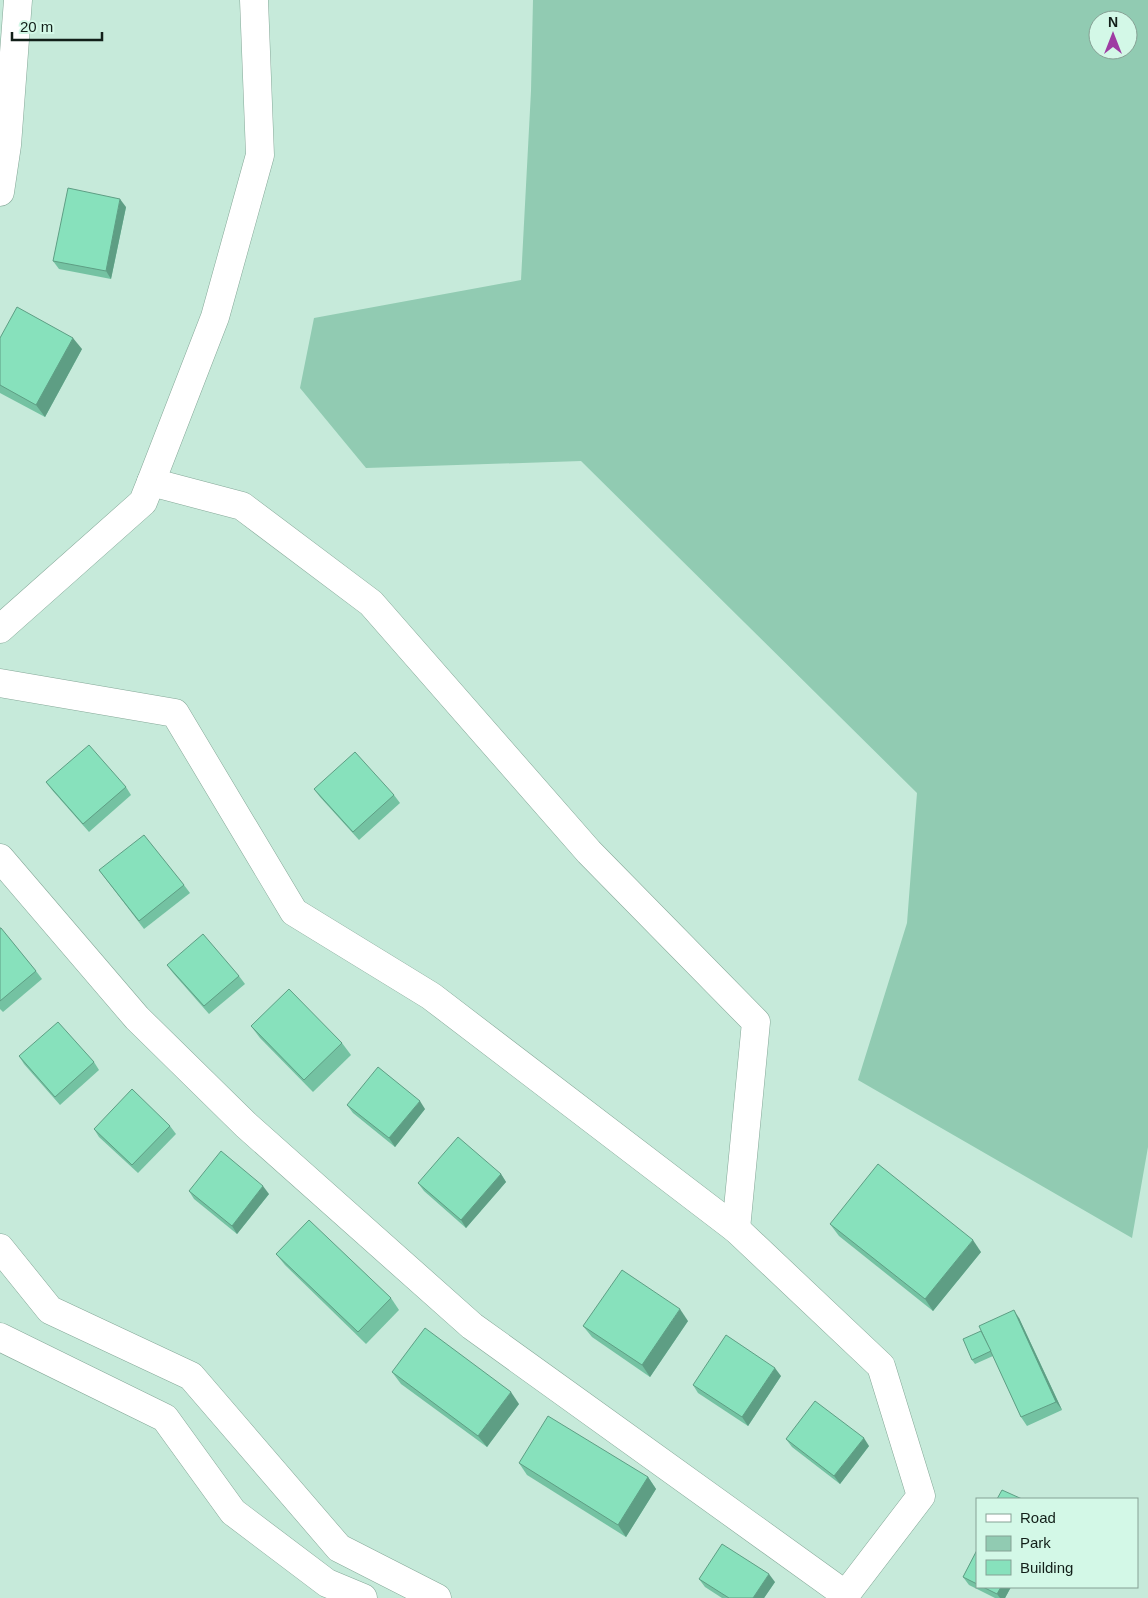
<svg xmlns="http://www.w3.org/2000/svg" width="1148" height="1598" font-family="Arial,sans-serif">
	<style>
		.green { fill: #91cbb2; fill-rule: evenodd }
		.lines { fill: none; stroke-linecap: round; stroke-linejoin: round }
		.minor-casing { stroke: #85a898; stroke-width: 29 }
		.minor { stroke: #fff; stroke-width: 28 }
		.wall { fill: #74c2a2 }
		.shaded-wall { fill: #5e9e84 }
		.building { fill: #87e1bc; stroke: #5e9e84 }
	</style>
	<rect width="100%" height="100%" fill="#c6eada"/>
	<path class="green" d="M 533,0 L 1148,0 L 1148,1147 L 1132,1238 L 858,1080 L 907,923 L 917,793 L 581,461 L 366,468 L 300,388 L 314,318 L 521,280 L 531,91 ZM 1098,20 L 1128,20 L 1128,50 L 1098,50 Z"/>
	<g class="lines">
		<defs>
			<g id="minor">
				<polyline points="0,192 7,145 18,0"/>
				<polyline points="151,482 242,506 371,603 589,852 756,1022 736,1229"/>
				<polyline points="0,629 143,502 151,482 215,317 260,155 254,0"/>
				<polyline points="0,683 175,713 294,912 431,996 736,1229 881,1366 921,1496 843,1598"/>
				<polyline points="0,858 137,1018 246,1125 472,1326 846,1595"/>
				<polyline points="0,1248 50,1310 191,1376 339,1548 437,1598"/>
				<polyline points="0,1337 165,1418 233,1512 327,1583 363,1598"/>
			</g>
		</defs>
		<use href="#minor" class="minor-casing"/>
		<use href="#minor" class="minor"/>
	</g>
	<g class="wall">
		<polygon points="126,207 111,279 59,269 53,261"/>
		<polygon points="0,338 82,349 45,417 0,393"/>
		<polygon points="46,782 126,787 131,795 89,832 52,790"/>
		<polygon points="314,789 394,795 400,803 359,840 320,797"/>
		<polygon points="99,870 184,885 190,893 144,929"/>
		<polygon points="0,928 36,971 42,979 3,1012 0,1009"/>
		<polygon points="167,965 239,976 245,984 209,1014 173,973"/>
		<polygon points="251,1026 342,1043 351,1055 313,1092 260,1038"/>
		<polygon points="19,1056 94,1062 99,1070 60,1105 24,1064"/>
		<polygon points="347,1105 425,1109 395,1147 353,1113"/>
		<polygon points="170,1126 176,1134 138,1173 99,1137 94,1129"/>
		<polygon points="501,1174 506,1182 466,1228 424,1191 418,1183"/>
		<polygon points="189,1191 269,1194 237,1234 194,1199"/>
		<polygon points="830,1224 981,1252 933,1311 839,1236"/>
		<polygon points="276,1254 391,1298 399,1310 366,1344 285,1265"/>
		<polygon points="1019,1318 1062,1410 1027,1426 1021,1417 993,1356 975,1364 972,1360"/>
		<polygon points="688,1321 650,1377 592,1337 583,1326"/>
		<polygon points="392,1372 519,1404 487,1447 401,1384"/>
		<polygon points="781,1376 748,1426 698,1393 693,1385"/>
		<polygon points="786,1439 869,1446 840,1484 792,1447"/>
		<polygon points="519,1463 648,1477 656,1489 626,1537 527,1475"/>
		<polygon points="977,1550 977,1587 1011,1587 1005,1598 995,1598 969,1585 963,1577"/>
		<polygon points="699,1579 775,1582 764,1598 722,1598 705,1587"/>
	</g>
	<g class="shaded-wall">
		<polygon points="120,199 126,207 111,279 106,271"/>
		<polygon points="73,338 82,349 45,417 36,405"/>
		<polygon points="420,1101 425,1109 395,1147 389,1138"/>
		<polygon points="501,1174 506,1182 466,1228 461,1220"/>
		<polygon points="263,1186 269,1194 237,1234 232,1226"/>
		<polygon points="973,1240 981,1252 933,1311 925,1299"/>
		<polygon points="680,1309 688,1321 650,1377 642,1365"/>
		<polygon points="1014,1310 1019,1318 1062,1410 1056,1402"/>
		<polygon points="775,1368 781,1376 748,1426 742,1417"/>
		<polygon points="511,1392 519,1404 487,1447 478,1436"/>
		<polygon points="864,1438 869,1446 840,1484 834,1476"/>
		<polygon points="648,1477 656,1489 626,1537 618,1525"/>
		<polygon points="769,1574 775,1582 764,1598 753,1598"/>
		<polygon points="1001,1587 1011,1587 1005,1598 1000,1598 997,1594"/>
	</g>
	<g class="building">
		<polygon points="68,188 120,199 106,271 53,261"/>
		<polygon points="17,307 73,338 36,405 0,385 0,338"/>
		<polygon points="89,745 126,787 83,824 46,782"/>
		<polygon points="355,752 394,795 353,832 314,789"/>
		<polygon points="144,835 184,885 139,921 99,870"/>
		<polygon points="0,928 1,928 36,971 0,1001"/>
		<polygon points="203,934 239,976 204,1006 167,965"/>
		<polygon points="289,989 342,1043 304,1080 251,1026"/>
		<polygon points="58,1022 94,1062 55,1097 19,1056"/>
		<polygon points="378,1067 420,1101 389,1138 347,1105"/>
		<polygon points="132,1089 170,1126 132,1165 94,1129"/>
		<polygon points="458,1137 501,1174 461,1220 418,1183"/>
		<polygon points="221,1151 263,1186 232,1226 189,1191"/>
		<polygon points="878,1164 973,1240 925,1299 830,1224"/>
		<polygon points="309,1220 391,1298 358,1332 276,1254"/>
		<polygon points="622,1270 680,1309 642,1365 583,1326"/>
		<polygon points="1014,1310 1056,1402 1021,1417 979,1326"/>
		<polygon points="425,1328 511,1392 478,1436 392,1372"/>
		<polygon points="981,1331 991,1351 972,1360 963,1339"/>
		<polygon points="726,1335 775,1368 742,1417 693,1385"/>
		<polygon points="815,1401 864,1438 834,1476 786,1439"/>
		<polygon points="548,1416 648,1477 618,1525 519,1463"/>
		<polygon points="1002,1490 1022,1499 997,1499"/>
		<polygon points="722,1544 769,1574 753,1598 729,1598 699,1579"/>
		<polygon points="977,1550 977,1584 963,1577"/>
		<polygon points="983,1587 1001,1587 997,1594"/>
	</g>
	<rect x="976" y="1498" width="162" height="90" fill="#d3f8e7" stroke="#86a195"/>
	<rect x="986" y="1514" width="25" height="8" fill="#ffffff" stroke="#86a195"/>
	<text x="1020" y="1523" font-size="15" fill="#121f19">Road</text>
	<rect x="986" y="1536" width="25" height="15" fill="#91cbb2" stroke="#86a195"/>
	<text x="1020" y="1548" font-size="15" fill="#121f19">Park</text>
	<rect x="986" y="1560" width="25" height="15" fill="#87e1bc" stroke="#86a195"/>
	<text x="1020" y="1573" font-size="15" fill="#121f19">Building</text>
	<g transform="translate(1113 35)"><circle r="24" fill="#d3f8e7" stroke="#86a195"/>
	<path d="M0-4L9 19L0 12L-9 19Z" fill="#9e3ca3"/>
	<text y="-8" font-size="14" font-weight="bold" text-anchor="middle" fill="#121f19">N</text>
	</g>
	<path d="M12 32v8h90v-8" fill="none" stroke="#121f19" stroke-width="2.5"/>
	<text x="20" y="32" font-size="15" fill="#121f19" stroke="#d3f8e7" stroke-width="4" paint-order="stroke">20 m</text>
</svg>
